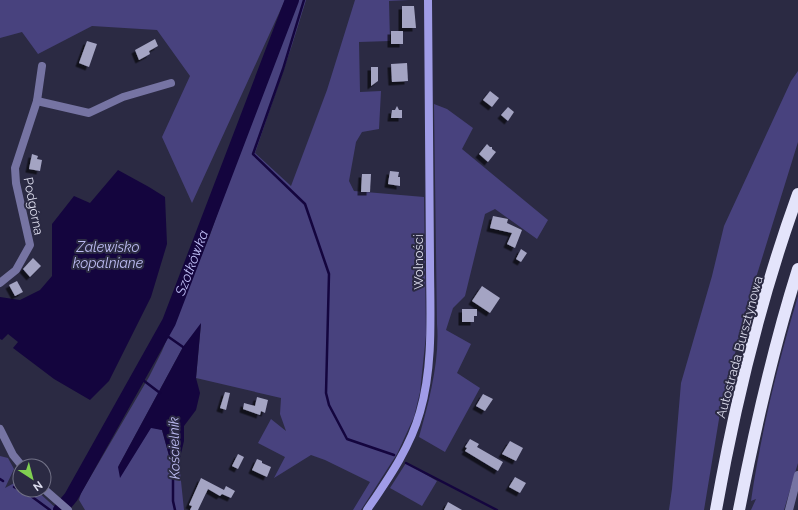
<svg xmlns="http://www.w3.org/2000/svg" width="798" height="510" font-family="Raleway,sans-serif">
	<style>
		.green { fill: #48427e }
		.water { fill: #14053e }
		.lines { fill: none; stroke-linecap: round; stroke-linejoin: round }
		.stream { stroke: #14053e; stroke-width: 2.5 }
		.river { stroke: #14053e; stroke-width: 14 }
		.building { fill: #a4a4c3; filter: url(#shadow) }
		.minor { stroke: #7674a3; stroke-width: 8 }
		.tertiary { stroke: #7674a3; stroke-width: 8 }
		.secondary { stroke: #a09ce7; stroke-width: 8 }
		.motorway { stroke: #e4e4fb; stroke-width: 12 }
		.labels { text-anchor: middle; stroke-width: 4; stroke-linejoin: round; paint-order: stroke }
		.street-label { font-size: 13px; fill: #dde; stroke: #2b2a43 }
		.water-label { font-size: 14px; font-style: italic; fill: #bebdf4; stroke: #2b2a43 }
	</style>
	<defs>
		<filter id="shadow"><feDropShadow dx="-3.5" dy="3.5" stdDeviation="0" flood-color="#0009"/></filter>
	</defs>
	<rect width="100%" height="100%" fill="#2b2a43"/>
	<g class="green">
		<polygon points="0,0 285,0 192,203 162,137 190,76 157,30 92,26 38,54 22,32 0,38"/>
		<polygon points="293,0 306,0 292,45 255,153 291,186 327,90 355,0 409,0 389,1 390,41 359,42 360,92 381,91 379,129 362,132 356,142 349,181 354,191 424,197 426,335 420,392 414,417 397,454 361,510 353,510 370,482 325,460 311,455 274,478 285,457 258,443 271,419 286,431 280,414 281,398 196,378 201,324 183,347 118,467 151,427 162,430 172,467 172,479 173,470 179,462 184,510 85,510 79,500 81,493 149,377 162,351 210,235 252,113"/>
		<polygon points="798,71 798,142 746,310 720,413 704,510 669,510 672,489 681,383 712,276 724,226 791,81"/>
		<path d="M 434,104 L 447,109 L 473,128 L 462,149 L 548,220 L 537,239 L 495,209 L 485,214 L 465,296 L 453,308 L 446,330 L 471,344 L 457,373 L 480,388 L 445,452 L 419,437 C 429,402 440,360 437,324 Z"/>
		<path d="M 798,296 L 798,463 L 784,510 L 751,510 L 756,499 L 751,501 C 761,432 778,363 798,296 Z"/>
		<polygon points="0,456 8,458 14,469 5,488 20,480 20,490 36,490 58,510 0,510"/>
		<polygon points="406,463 437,481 422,506 390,488"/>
	</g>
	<g class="water">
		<polygon points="118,170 149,187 165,197 167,244 151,297 109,381 90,400 54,379 13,348 18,342 8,334 2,340 0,339 0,297 20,300 40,290 52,276 52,224 74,196 90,203"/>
		<polygon points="201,323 196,378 200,393 196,410 184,426 184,441 179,462 173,470 162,430 151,428 120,478 118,467 183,347"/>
	</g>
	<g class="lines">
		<g class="stream">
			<polyline points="304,0 283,69 253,154 305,204 329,274 326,393 329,405 347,439 394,455"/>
			<polyline points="163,333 183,347"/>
			<polyline points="139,377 160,393"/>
			<polyline points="406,463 497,510"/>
			<polyline points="173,467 173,501 175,510"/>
			<polyline points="0,479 3,481"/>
			<polyline points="14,487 31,496 50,510"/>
		</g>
		<path class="river" id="s1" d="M 60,510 L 71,497 L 169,322 L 292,0"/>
	</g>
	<g class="building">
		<polygon points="402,6 414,6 416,28 402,28"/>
		<rect x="391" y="31" width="12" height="13"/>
		<polygon points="155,39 158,46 149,51 150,54 139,60 135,50"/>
		<polygon points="87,41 97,44 89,67 79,63"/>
		<polygon points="407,63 408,81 392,82 391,64"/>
		<polygon points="371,67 378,67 378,81 371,86"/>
		<polygon points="490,91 499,98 492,107 483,100"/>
		<polygon points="397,106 399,110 402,110 402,118 391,118 392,110 395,110"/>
		<polygon points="508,107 514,112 508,121 501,115"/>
		<polygon points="487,144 490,147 492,147 492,149 496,152 488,162 479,154"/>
		<polygon points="32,154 38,156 37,159 42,160 40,171 29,169"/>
		<polygon points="390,171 399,172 398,177 400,177 400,186 388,184"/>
		<polygon points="362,174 371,174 370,192 361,192"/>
		<polygon points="493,216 508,219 507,223 522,230 515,248 507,244 512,233 490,228"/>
		<polygon points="521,249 527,253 521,262 516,259"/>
		<polygon points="33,258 41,266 30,277 23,269"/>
		<polygon points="17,281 23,292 15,296 9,285"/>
		<polygon points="482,286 500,298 490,313 472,301"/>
		<polygon points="462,309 477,309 477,316 474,316 474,322 462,322"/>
		<polygon points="225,392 230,393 226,410 220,408"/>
		<polygon points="483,394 493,399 485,411 476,406"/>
		<polygon points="257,397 268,400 265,413 261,411 260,415 243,409 244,403 255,406"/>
		<polygon points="470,439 479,444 477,447 503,462 498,471 465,451 467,448 465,447"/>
		<polygon points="510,441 523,448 516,461 502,454"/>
		<polygon points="238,454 244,457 238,469 232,466"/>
		<polygon points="257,459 262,461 262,463 271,467 267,477 252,470"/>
		<polygon points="515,477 526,483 520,493 509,487"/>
		<polygon points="201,478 224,490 226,486 235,491 231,498 222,494 220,496 208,489 198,510 190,510 192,506 189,505"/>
		<polygon points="448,502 462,510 444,510"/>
	</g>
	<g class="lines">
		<g class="minor">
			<polyline points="37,101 89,113 123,97 171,83"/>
			<polyline points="0,283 16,270 30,245 16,183 15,168 37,101 42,66"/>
			<polyline points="789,510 798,475"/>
		</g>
		<g class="tertiary">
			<polyline points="0,429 13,455 22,466"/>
			<polyline points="44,489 68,510"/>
		</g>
		<path class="secondary" d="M 367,510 C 388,479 410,448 420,412 C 434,364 430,310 430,261 C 429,174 428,87 428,0"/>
		<g class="motorway">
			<path d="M 716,510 C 735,403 761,296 798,194"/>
			<path d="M 739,510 C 755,428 773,348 798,269"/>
		</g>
	</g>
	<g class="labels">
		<g class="street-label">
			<text transform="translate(34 206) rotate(79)" y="5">Podgórna</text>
			<text transform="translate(418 262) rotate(-90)" y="5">Wolności</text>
			<text transform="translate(739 347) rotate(-75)" y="5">Autostrada Bursztynowa</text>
		</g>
		<g class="water-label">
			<text x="108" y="252">Zalewisko<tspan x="108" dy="16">kopalniane</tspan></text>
			<text dy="5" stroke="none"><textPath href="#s1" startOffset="281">Szotkówka</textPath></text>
			<text transform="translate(174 448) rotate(-91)" y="5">Kościelnik</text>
		</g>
	</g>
	<g transform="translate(32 478) rotate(144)"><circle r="19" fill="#2b2a43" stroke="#727287"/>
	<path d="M0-3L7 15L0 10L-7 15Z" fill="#80d051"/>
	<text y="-6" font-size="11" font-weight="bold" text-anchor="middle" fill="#ddddee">N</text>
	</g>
</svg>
